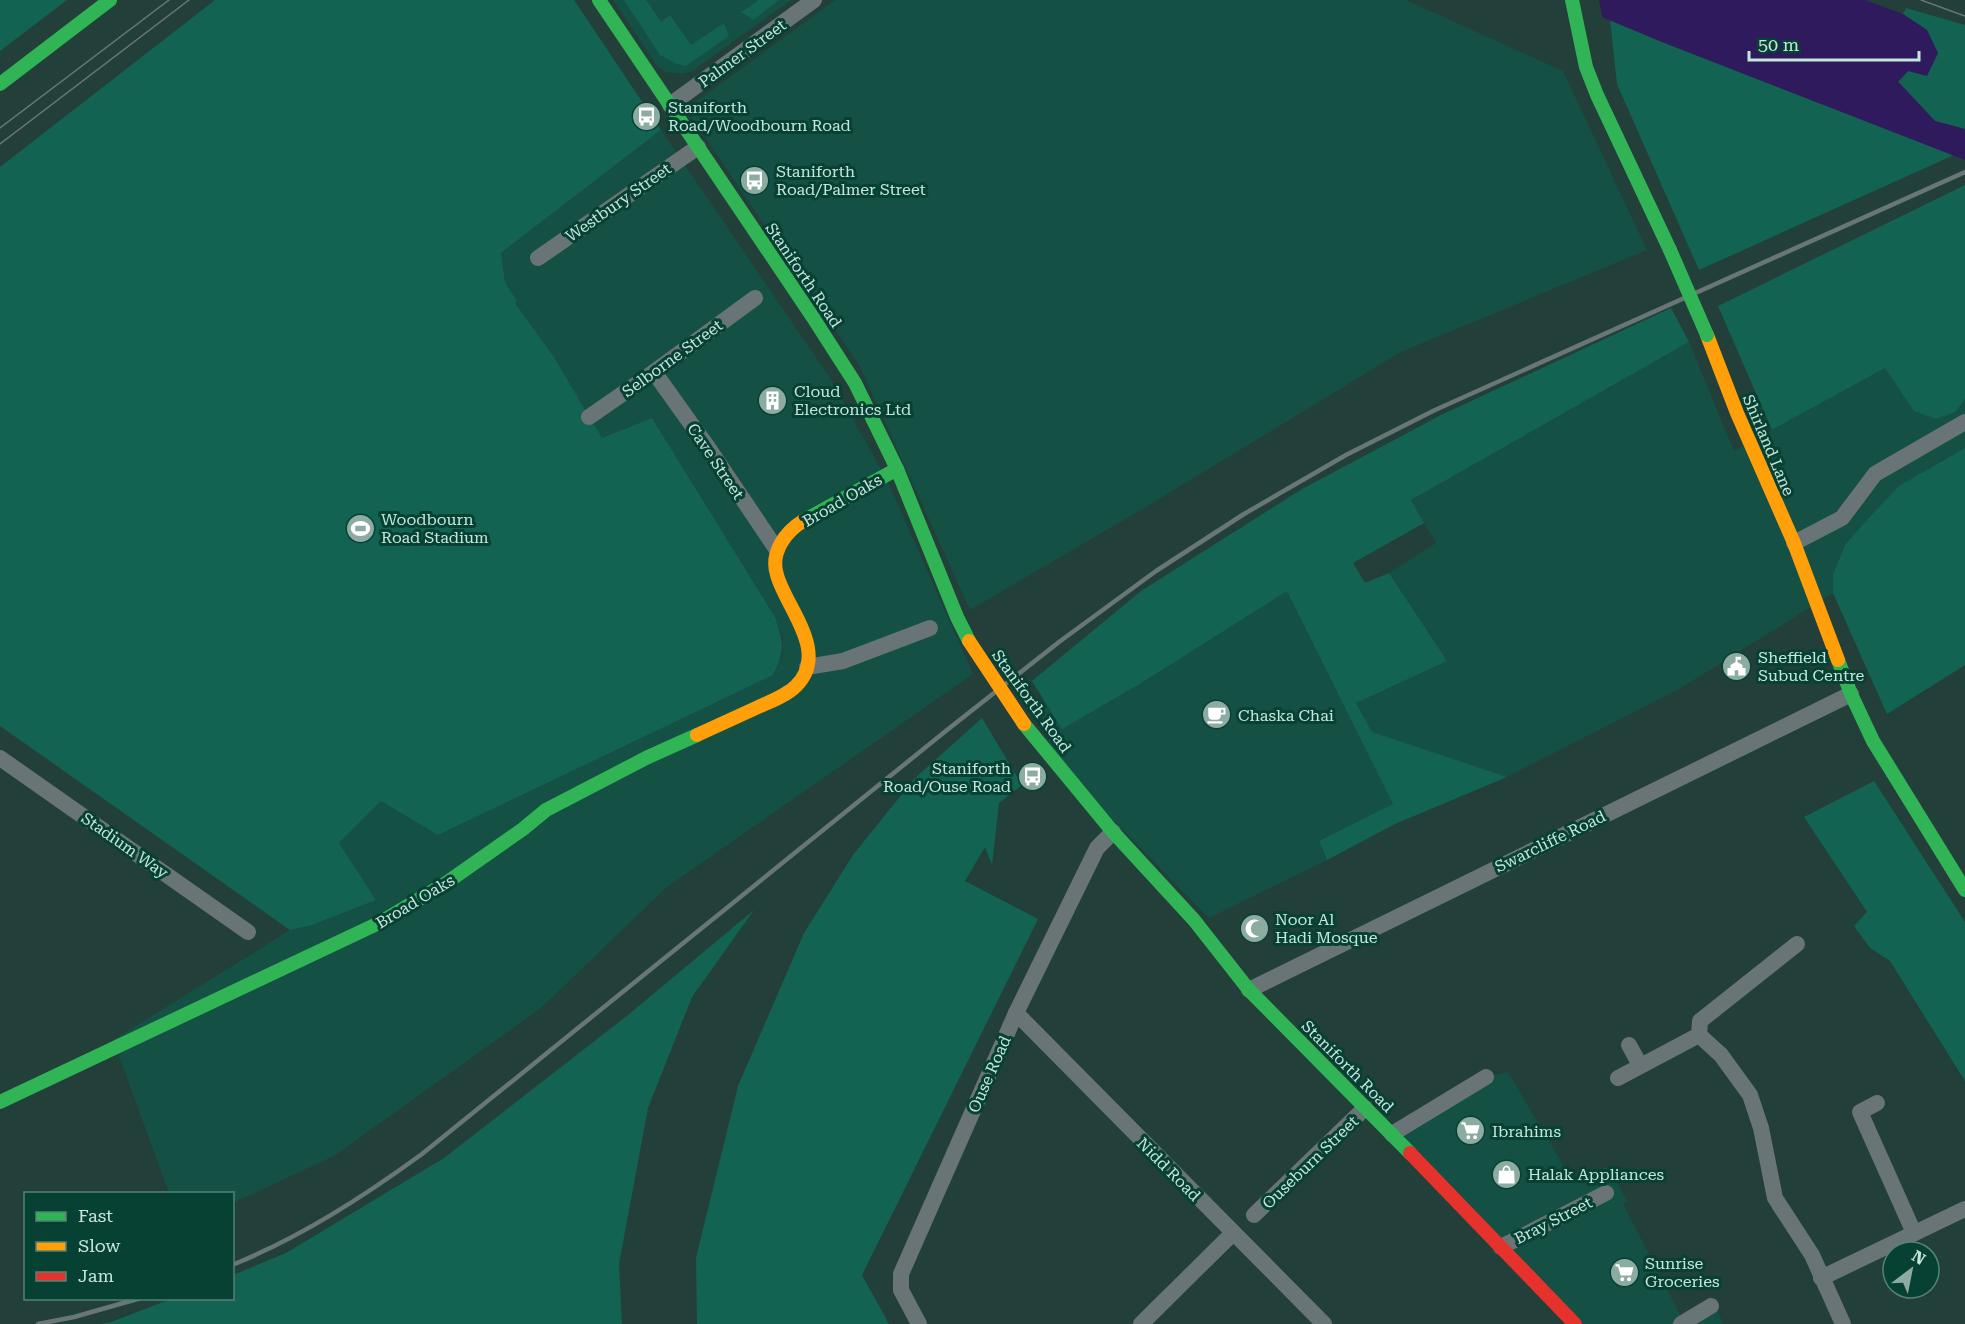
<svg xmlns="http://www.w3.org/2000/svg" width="1965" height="1324" font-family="'Roboto Serif',serif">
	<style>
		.built { fill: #145043 }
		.green { fill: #136352 }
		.water { fill: #301a5e }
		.pier { fill: #233f39 }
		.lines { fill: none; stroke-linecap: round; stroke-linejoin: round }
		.street { stroke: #697477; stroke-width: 16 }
		.fast { stroke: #30b455; stroke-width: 14 }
		.slow { stroke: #ff9f0a; stroke-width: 14 }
		.jam { stroke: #e5322d; stroke-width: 14 }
		.tram { stroke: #687776; stroke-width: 1.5 }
		.rail { stroke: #687776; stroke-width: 4.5 }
		.fast-bridge { stroke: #30b455; stroke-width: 14 }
		.slow-bridge { stroke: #ff9f0a; stroke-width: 14 }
		.labels { text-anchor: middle; stroke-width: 6; stroke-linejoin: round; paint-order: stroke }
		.street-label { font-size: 16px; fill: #c5e6db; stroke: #074134 }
		.poi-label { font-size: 16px; fill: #c5e6db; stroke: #074134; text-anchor: start }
	</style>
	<rect width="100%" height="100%" fill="#233f39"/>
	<g class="built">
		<polygon points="613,0 791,0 691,72 680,74 665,72 657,66"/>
		<polygon points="835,0 1406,0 1563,71 1647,250 1401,352 1141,510 970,610 859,365 686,109"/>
		<polygon points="661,130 830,378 888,482 973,674 667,887 541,1008 334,1156 233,1203 232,1194 169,1193 113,1040 290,930 312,925 376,900 339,843 381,801 782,658 783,638 775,617 652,418 602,438 554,357 515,303 517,301 505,282 501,253"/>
		<polygon points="1965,324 1965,504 1833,593 1681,688 1507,777 1372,733 1356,703 1446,661 1389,573 1436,543 1411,500 1689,342 1734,451"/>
		<polygon points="1334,538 1297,603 1394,804 1319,841 1327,860 1209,918 1054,760 1039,703"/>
		<polygon points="1508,1072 1574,1183 1608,1166 1627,1201 1623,1204 1684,1322 1715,1304 1723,1324 1575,1324 1392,1134 1486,1077"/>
	</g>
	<g class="green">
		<polygon points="0,0 67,0 0,51"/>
		<path d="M 215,0 L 574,0 L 661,130 L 501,253 L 505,282 L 517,301 L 515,303 L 554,357 L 602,438 L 652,418 L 775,617 C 784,643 785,650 773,675 L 438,835 L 381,801 L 339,843 L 376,900 L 312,925 L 290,930 L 0,726 L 0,167 Z"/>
		<polygon points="624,0 646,0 661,22 670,15 691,45 724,23 729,36 686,66 677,64 660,55"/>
		<polygon points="759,0 779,0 753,20 741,12"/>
		<polygon points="1906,8 1965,25 1965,129 1935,121 1898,81 1908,71 1927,30 1903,14"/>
		<polygon points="1610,20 1662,42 1954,155 1699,270 1617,84"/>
		<polygon points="1965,185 1965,399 1955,412 1936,419 1914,411 1885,368 1772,430 1718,306"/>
		<polygon points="1671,308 1689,342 1411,500 1424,523 1353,563 1365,583 1389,573 1447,661 1356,703 1372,732 1507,777 1395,824 1327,860 1319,841 1393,804 1287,591 1138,685 1062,729 1032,681 1141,591 1302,489 1441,415"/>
		<polygon points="1965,448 1965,665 1887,714 1833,593 1833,575 1845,545 1866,521 1899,486"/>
		<polygon points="982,718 1022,785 999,803 992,865 985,847 965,881 1038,919 862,1275 889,1324 697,1324 696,1258 738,1086 804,933 853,855 914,779"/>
		<polygon points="1874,781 1965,922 1965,1081 1890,961 1870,948 1854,926 1867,912 1804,817"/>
		<polygon points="754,910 692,997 648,1108 619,1264 622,1324 101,1324 111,1322 171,1299 232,1298 233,1275 286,1253 444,1158 628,1015"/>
	</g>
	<polygon class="water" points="1561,0 1865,0 1903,14 1927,30 1938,53 1927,76 1908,71 1898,82 1935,121 1965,129 1965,160 1662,42"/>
	<polygon class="pier" points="1558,0 1599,0 1603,20 1559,3"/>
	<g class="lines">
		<g class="street">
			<polyline points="670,105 814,0"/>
			<polyline points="538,258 698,147"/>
			<polyline points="654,372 709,449 777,550"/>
			<polyline points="589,417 654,372 755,298"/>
			<polyline points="1794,543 1842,518 1875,474 1965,422"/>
			<polyline points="807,667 843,661 930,628"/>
			<polyline points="0,758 248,932"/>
			<polyline points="1249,990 1851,694"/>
			<polyline points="1016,1013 1324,1324"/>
			<polyline points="1699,1035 1721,1055 1750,1095 1761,1128 1775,1198 1812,1255 1843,1324"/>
			<polyline points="1629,1045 1640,1065"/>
			<polyline points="1618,1078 1699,1035 1700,1021 1797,944"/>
			<polyline points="1877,1103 1860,1112 1914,1233"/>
			<polyline points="1392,1134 1486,1077"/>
			<polyline points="1254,1215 1365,1108"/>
			<polyline points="1501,1247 1606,1193"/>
			<polyline points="1821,1278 1965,1209"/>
			<polyline points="919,1324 901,1290 901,1274 1016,1013 1097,848 1113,832"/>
			<polyline points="1141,1324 1233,1233"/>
			<polyline points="1681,1324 1711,1306"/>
		</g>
		<g class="fast">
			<polyline points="599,0 812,316 855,383 897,469 957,617 969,641"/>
			<polyline points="1572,0 1586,67 1597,95 1670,250"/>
			<polyline points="0,84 110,0"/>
			<polyline points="803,521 897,469"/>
			<polyline points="1838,660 1851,694 1873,741 1965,890"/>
			<polyline points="1024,724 1113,832 1194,920 1249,990 1410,1153"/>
			<polyline points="0,1102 379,923 446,883 523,829 546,810 646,758 697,735"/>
		</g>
		<g class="slow">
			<polyline points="1707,335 1737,413 1794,543 1838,660"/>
			<path d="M 697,735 C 717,726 736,717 756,708 C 769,702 786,696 796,686 C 830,652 786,608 777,575 C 770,553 785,532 803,521"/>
		</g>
		<polyline class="jam" points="1410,1153 1575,1324"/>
		<g class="tram">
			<polyline points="1921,0 1965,16"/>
			<polyline points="0,128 169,0"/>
			<polyline points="0,144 189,0"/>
		</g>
		<g class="rail">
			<path d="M 232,1265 C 301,1237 363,1197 422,1154 L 947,730 L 1059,642 L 1156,571 L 1244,514 L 1346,455 L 1435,410 L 1965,172"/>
			<polyline points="38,1324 74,1317 141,1298"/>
		</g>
		<polyline class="fast-bridge" points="1670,250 1707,335"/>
		<polyline class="slow-bridge" points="969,641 1024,724"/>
	</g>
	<defs>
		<symbol id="bus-disc" viewBox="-11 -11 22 22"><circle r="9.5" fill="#8caca2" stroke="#074134"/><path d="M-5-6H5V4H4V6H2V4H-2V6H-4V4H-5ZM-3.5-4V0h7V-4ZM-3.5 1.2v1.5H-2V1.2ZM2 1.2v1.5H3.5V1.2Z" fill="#fff"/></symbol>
		<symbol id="building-disc" viewBox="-11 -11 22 22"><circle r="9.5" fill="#8caca2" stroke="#074134"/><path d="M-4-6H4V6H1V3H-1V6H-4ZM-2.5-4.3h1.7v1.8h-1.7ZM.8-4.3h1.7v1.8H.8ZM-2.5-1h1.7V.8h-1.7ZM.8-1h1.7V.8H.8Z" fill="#fff"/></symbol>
		<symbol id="stadium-disc" viewBox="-11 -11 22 22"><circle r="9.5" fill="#8caca2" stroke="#074134"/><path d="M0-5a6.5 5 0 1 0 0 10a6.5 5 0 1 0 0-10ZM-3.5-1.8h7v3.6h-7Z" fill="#fff"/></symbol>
		<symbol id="civic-disc" viewBox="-11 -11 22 22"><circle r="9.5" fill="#8caca2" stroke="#074134"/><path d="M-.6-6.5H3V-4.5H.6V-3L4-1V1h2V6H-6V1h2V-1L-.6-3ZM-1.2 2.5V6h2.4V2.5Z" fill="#fff"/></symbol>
		<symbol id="cafe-disc" viewBox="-11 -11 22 22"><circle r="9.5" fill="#8caca2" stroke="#074134"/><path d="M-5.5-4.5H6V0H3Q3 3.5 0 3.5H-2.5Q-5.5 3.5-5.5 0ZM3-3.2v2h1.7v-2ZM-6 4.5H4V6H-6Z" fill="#fff"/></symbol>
		<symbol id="mosque-disc" viewBox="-11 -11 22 22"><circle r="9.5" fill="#8caca2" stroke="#074134"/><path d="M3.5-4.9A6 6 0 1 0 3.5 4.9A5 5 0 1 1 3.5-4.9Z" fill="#fff"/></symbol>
		<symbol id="supermarket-disc" viewBox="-11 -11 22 22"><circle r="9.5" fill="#8caca2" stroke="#074134"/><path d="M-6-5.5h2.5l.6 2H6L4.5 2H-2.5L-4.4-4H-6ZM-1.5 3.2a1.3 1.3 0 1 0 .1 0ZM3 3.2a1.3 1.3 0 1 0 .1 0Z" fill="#fff"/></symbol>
		<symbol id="shop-disc" viewBox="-11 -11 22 22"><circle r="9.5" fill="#8caca2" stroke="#074134"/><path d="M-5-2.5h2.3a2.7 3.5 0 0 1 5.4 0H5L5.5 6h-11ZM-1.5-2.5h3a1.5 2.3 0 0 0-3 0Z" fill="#fff"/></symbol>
	</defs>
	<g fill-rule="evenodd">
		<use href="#bus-disc" x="630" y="100" width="33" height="33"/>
		<use href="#bus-disc" x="738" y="164" width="33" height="33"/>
		<use href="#building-disc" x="756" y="384" width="33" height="33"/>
		<use href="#stadium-disc" x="344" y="512" width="33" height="33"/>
		<use href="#civic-disc" x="1720" y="650" width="33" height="33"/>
		<use href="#cafe-disc" x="1200" y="698" width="33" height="33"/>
		<use href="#bus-disc" x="1016" y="760" width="33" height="33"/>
		<use href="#mosque-disc" x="1238" y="912" width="33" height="33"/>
		<use href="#supermarket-disc" x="1454" y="1114" width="33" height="33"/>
		<use href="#shop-disc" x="1490" y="1158" width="33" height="33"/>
		<use href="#supermarket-disc" x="1608" y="1256" width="33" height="33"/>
	</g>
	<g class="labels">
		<g class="street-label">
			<text transform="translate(742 53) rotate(-36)" y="6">Palmer Street</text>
			<text transform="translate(618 202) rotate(-35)" y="6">Westbury Street</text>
			<text transform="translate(804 275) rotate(56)" y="6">Staniforth Road</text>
			<text transform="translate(672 358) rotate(-36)" y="6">Selborne Street</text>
			<text transform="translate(1769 445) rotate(67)" y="6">Shirland Lane</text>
			<text transform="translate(716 461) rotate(56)" y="6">Cave Street</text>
			<text transform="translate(842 500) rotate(-30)" y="6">Broad Oaks</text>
			<text transform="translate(1032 701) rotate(54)" y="6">Staniforth Road</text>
			<text transform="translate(1550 841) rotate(-26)" y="6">Swarcliffe Road</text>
			<text transform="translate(125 845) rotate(35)" y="6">Stadium Way</text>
			<text transform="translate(415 901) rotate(-31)" y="6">Broad Oaks</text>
			<text transform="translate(1348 1066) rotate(45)" y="6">Staniforth Road</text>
			<text transform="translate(989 1074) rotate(-66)" y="6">Ouse Road</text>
			<text transform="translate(1310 1162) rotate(-44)" y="6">Ouseburn Street</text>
			<text transform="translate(1169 1169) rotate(45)" y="6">Nidd Road</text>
			<text transform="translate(1553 1220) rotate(-27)" y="6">Bray Street</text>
		</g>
		<g class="poi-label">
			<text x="668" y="113">Staniforth<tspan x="668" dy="18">Road/Woodbourn Road</tspan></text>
			<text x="776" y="177">Staniforth<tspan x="776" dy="18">Road/Palmer Street</tspan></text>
			<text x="794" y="397">Cloud<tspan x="794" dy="18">Electronics Ltd</tspan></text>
			<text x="381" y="525">Woodbourn<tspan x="381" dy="18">Road Stadium</tspan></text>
			<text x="1758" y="663">Sheffield<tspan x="1758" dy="18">Subud Centre</tspan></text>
			<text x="1238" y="721">Chaska Chai</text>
			<text x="1011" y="774" text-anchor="end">Staniforth<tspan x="1011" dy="18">Road/Ouse Road</tspan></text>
			<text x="1275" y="925">Noor Al<tspan x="1275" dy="18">Hadi Mosque</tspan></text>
			<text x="1492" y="1137">Ibrahims</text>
			<text x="1528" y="1180">Halak Appliances</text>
			<text x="1645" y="1269">Sunrise<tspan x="1645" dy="18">Groceries</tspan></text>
		</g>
	</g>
	<rect x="24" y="1192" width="210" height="108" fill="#074134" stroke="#538377" stroke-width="1.5"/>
	<rect x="36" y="1212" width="30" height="9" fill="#30b455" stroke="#538377" stroke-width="1.5"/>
	<text x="78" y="1222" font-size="18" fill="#c5e6db">Fast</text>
	<rect x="36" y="1242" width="30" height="9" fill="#ff9f0a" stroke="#538377" stroke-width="1.5"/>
	<text x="78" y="1252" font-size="18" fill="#c5e6db">Slow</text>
	<rect x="36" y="1272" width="30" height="9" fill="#e5322d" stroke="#538377" stroke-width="1.5"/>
	<text x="78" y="1282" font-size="18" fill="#c5e6db">Jam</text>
	<g transform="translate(1911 1270) rotate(32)"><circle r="28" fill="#074134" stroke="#538377" stroke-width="1.5"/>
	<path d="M0-4.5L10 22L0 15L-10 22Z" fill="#8caca2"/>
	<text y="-9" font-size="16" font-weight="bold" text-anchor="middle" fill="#c5e6db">N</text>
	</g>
	<path d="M1749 51v9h170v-9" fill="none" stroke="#c5e6db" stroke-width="3"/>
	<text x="1758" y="51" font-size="18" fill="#c5e6db" stroke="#074134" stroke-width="4.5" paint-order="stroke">50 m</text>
</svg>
